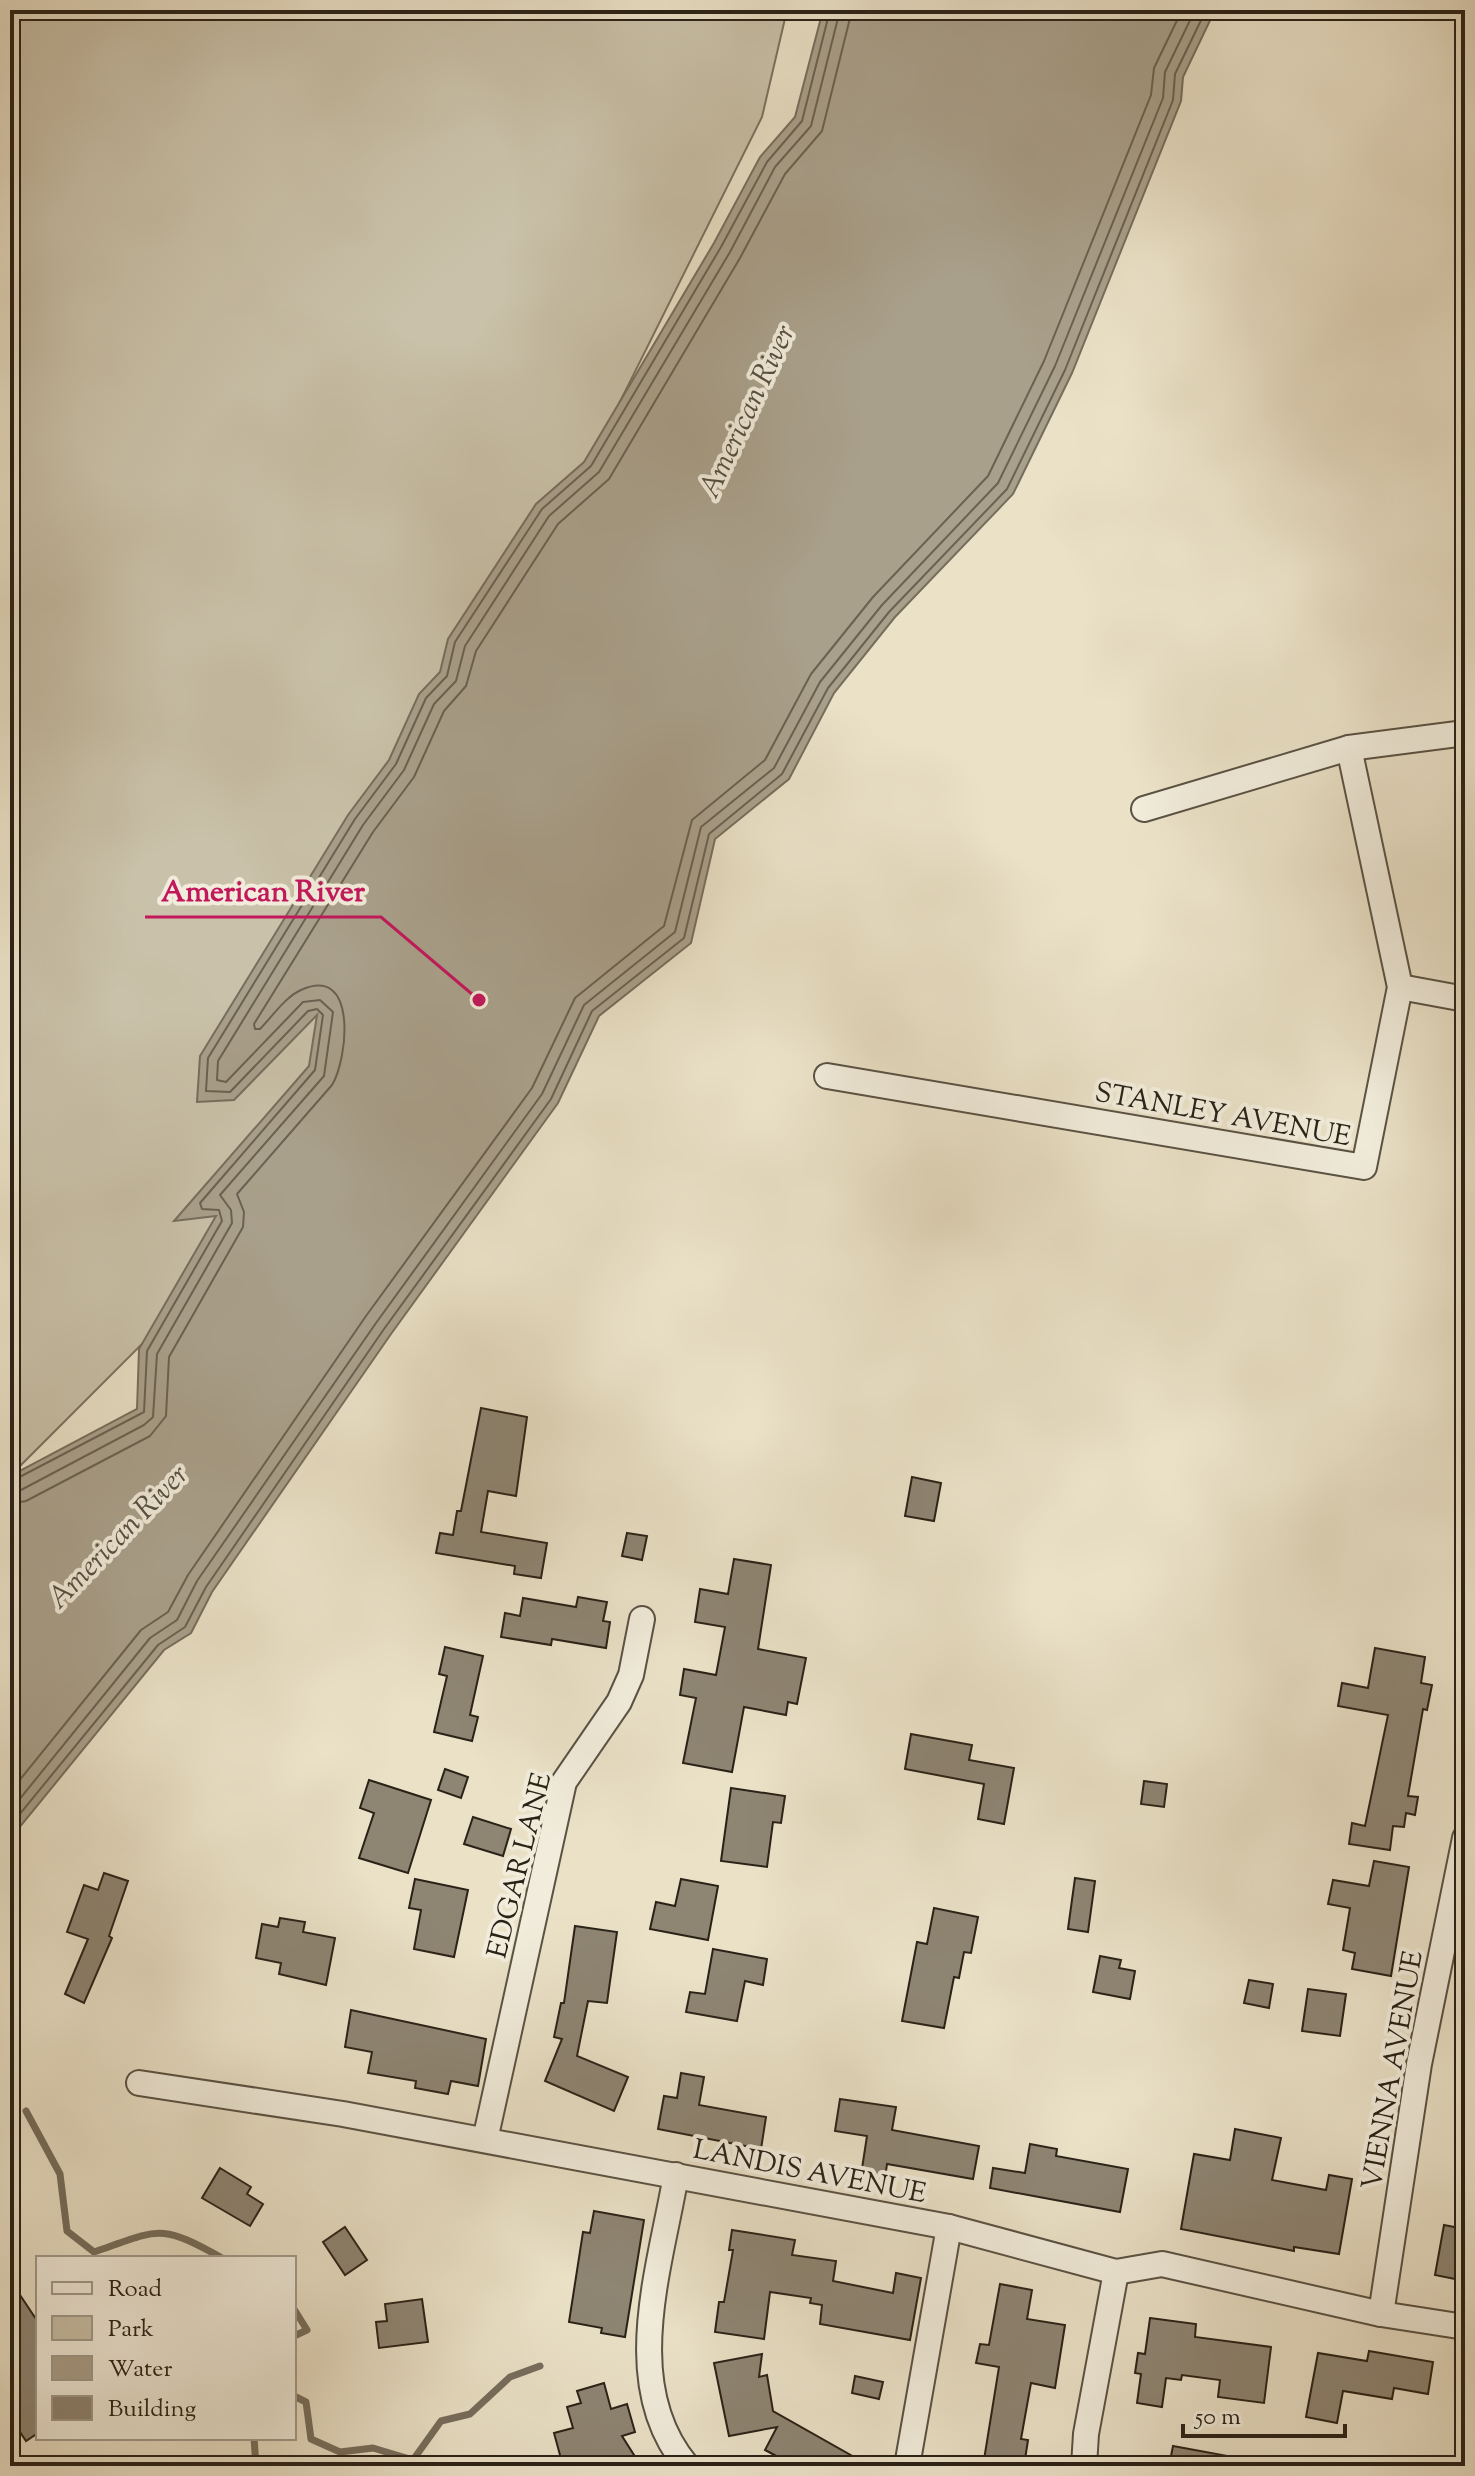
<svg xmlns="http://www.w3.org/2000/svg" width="1475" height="2476" font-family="'Sorts Mill Goudy',serif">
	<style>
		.green { fill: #c9c1a9; stroke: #7a7260; stroke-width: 2 }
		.water { fill: #a9a08b; stroke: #766e5d; stroke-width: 2 }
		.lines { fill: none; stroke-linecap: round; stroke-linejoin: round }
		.shore { stroke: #6a6151; stroke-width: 2 }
		.stream { stroke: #766e5d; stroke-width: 7 }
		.building { fill: #8e8573; stroke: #2a2217; stroke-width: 2 }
		.minor-casing { stroke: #5a5243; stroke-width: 28 }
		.minor { stroke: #f1ecdb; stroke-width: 24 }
		.labels { text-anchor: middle; stroke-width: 8; stroke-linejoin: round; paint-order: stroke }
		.street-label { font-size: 28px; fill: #2a2217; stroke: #f1ecdb }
		.water-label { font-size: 30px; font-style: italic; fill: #564e40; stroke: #f1ecdb }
		.leader { fill: none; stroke: #c2185b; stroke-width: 3 }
		.callout-dot { fill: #c2185b; stroke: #f1ecdb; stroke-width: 3 }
		.callout-label { font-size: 30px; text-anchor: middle; font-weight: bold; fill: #c2185b; stroke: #f1ecdb; stroke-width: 8; stroke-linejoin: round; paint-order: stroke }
	</style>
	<rect width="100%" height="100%" fill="#eae1c7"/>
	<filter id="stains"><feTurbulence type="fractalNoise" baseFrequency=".0025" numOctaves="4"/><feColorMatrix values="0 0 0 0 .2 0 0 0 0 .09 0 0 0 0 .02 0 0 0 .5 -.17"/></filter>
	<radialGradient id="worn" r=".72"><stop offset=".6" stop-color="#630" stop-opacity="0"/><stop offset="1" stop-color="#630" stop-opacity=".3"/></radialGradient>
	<polygon class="green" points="10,10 787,10 762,117 547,548 401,947 188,1298 10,1476"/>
	<polygon class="water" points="823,10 1215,10 1183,77 1181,101 1072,373 1013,494 895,617 834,693 789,779 715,839 691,943 599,1016 558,1103 391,1334 212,1592 191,1633 164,1650 10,1839 10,1476 137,1409 139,1349 216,1216 174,1221 309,1066 317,1015 234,1100 197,1102 200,1056 348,815 389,760 419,694 440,672 448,639 536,504 584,462 714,243 760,157 795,117"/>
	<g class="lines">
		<g class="shore">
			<polyline points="10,1482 144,1412 147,1351 222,1221 219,1210 202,1209 200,1203 315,1070 323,1015 317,1009 308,1011 230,1092 206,1091 208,1058 355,819 396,764 426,698 447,676 455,642 542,509 591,466 721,247 767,162 802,121 830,10"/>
			<polyline points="10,1492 21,1490 144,1425 153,1417 157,1354 232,1223 231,1210 220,1195 324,1076 333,1012 320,1000 303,1002 226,1082 217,1080 218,1061 363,825 404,770 434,704 456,681 465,646 549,516 599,472 730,252 775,167 811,126 840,10"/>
			<path d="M 10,1504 L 26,1501 L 150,1436 L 166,1416 L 169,1357 L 243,1227 L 244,1212 L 237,1194 L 332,1085 C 348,1059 358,964 301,990 C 285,997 272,1017 260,1029 L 255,1029 L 254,1024 L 373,832 L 414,777 L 444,711 L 466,686 L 476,651 L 558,524 L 609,479 L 740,258 L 785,174 L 822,131 L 852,10"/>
			<polyline points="10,1792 141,1630 168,1612 188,1575 366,1316 532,1088 575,998 664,926 692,820 765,760 811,674 873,597 988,476 1044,361 1151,95 1154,68 1182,10"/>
			<polyline points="10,1811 150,1638 177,1620 197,1581 376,1323 542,1094 584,1005 675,932 701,827 774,768 820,682 882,605 998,483 1055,366 1163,98 1165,72 1195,10"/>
			<polyline points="10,1826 158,1645 185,1627 206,1587 384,1329 551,1099 592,1011 684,938 709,834 782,774 828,688 889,612 1007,489 1065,370 1173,100 1175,74 1206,10"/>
		</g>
		<g class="stream">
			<path d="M 26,2111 L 60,2174 L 67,2231 L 94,2252 C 160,2229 159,2223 222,2258"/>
			<polyline points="294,2309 307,2330 294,2336"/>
			<polyline points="294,2396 306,2402 311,2439 340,2452 373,2448 413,2460 417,2466"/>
			<polyline points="254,2438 256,2466"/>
			<polyline points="413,2460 441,2421 470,2414 510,2377 540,2366"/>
		</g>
	</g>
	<g class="building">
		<polygon points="481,1408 527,1417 516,1496 488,1491 481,1532 547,1543 541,1578 514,1574 515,1566 436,1553 440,1533 453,1535 457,1511 461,1511"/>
		<polygon points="912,1477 941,1483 934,1521 905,1516"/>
		<polygon points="627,1533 647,1536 642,1560 622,1556"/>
		<polygon points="734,1559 771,1565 758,1649 806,1658 797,1704 788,1702 786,1715 744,1707 732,1772 683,1763 696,1698 680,1695 684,1669 716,1675 725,1627 695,1622 700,1589 728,1594"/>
		<polygon points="578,1597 607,1602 603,1621 610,1622 606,1648 552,1639 551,1645 501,1637 505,1613 520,1616 523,1598 576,1607"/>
		<polygon points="445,1647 483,1656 470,1715 478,1717 472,1741 434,1732 447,1676 439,1674"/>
		<polygon points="1375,1648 1425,1657 1421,1683 1432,1685 1427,1710 1423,1709 1408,1796 1418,1797 1415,1815 1406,1813 1404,1827 1393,1826 1390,1850 1349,1844 1352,1823 1365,1826 1388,1715 1338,1706 1342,1683 1368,1688"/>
		<polygon points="911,1734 972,1745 969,1760 1014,1768 1004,1824 978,1819 984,1784 905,1769"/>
		<polygon points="445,1769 468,1777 461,1798 438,1790"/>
		<polygon points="369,1780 431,1800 408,1873 359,1858 374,1813 360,1808"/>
		<polygon points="1144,1781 1167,1784 1164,1807 1141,1804"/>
		<polygon points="731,1788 785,1796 781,1823 773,1822 767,1867 721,1861"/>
		<polygon points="473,1817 511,1829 503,1856 464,1844"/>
		<polygon points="1374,1861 1409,1867 1391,1976 1352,1969 1355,1953 1343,1950 1350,1908 1328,1904 1333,1880 1369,1886"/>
		<polygon points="104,1873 128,1881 109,1936 112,1938 84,2003 65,1994 88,1939 67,1932 84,1885 98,1890"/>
		<polygon points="1075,1878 1095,1881 1088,1932 1068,1929"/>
		<polygon points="415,1879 468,1890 454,1957 414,1949 421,1910 409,1908"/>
		<polygon points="681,1879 718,1886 708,1940 650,1929 656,1902 675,1906"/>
		<polygon points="934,1908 978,1917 971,1953 964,1952 959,1978 954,1977 944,2028 902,2021 917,1942 927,1944"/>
		<polygon points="280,1918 305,1922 303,1932 335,1938 326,1985 279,1974 281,1963 256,1958 262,1924 278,1927"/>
		<polygon points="575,1926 617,1932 607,2003 588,2001 577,2056 628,2077 614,2111 545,2081 562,2039 554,2037 561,2003 564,2003"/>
		<polygon points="713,1949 767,1959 763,1985 745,1981 737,2021 686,2012 690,1992 705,1994"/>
		<polygon points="1100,1956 1121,1960 1119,1968 1135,1971 1130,1999 1093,1992"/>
		<polygon points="1249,1980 1273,1984 1269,2008 1244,2003"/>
		<polygon points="1308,1989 1346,1994 1340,2036 1302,2031"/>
		<polygon points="351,2010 486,2039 478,2086 451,2081 448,2094 415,2088 416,2081 368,2073 372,2052 345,2047"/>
		<polygon points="681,2073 704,2077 699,2105 766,2117 761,2149 658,2129 664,2096 677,2098"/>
		<polygon points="840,2099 896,2107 892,2130 979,2146 973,2179 887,2164 885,2178 861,2175 867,2136 835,2131"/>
		<polygon points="1235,2129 1281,2138 1272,2180 1326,2190 1329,2175 1352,2179 1339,2254 1294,2247 1294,2251 1181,2229 1194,2154 1230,2160"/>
		<polygon points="1030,2144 1057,2149 1056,2156 1128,2169 1120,2212 990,2188 993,2168 1025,2173"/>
		<polygon points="220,2168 251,2187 247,2194 263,2204 250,2226 202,2198"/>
		<polygon points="594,2211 644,2220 625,2337 601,2333 602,2328 569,2322 583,2232 590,2233"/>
		<polygon points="1444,2225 1465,2229 1465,2281 1435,2275"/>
		<polygon points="345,2227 367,2260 345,2275 323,2242"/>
		<polygon points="732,2230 795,2240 792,2255 836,2261 833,2281 893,2293 896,2273 921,2278 910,2340 820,2324 822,2305 810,2303 811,2298 770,2292 764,2339 715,2332 719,2302 724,2302 733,2250 729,2250"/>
		<polygon points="10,2280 38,2322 38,2433 26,2441 10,2417"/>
		<polygon points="1000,2284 1032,2290 1027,2319 1065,2325 1055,2388 1031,2383 1021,2439 1028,2440 1024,2466 983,2466 999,2367 976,2363 980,2344 989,2345"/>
		<polygon points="422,2299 428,2342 379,2348 376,2322 387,2321 385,2304"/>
		<polygon points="1150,2318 1196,2324 1195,2337 1271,2347 1264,2403 1218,2397 1220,2380 1182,2375 1181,2380 1166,2378 1162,2407 1137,2403 1141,2374 1135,2373 1138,2353 1145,2354"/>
		<polygon points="1369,2351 1433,2362 1428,2394 1394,2388 1392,2399 1343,2391 1337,2423 1306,2417 1318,2353 1367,2361"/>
		<polygon points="762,2354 759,2377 767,2375 773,2411 870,2466 778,2466 782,2459 765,2450 777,2427 729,2436 714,2363"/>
		<polygon points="855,2376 883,2382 879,2399 852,2393"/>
		<polygon points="604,2383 611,2409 627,2404 635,2432 622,2436 641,2466 563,2466 554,2433 573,2428 567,2407 581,2403 577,2391"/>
		<polygon points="1173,2446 1233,2457 1232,2466 1169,2466"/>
	</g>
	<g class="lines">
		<defs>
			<g id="minor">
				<polyline points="1144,809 1349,748 1465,733"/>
				<polyline points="1400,987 1465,999"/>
				<polyline points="827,1076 1364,1167 1400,987 1349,748"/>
				<polyline points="139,2083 343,2114 949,2227 1116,2272 1162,2264 1381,2314 1465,2327"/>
				<polyline points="485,2140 564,1782 619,1702 631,1675 642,1619"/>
				<path d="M 676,2175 C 660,2269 619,2385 687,2466"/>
				<polyline points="1381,2314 1419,2064 1465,1838"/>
				<polyline points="907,2466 949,2227"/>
				<polyline points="1084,2466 1086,2434 1116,2272"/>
			</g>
		</defs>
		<use href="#minor" class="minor-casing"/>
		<use href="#minor" class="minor"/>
	</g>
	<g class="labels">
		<g class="street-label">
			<text transform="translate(1223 1113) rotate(10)" y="10">STANLEY AVENUE</text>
			<text transform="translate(518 1865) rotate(-76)" y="10">EDGAR LANE</text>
			<text transform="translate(1391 2070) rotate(-80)" y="10">VIENNA AVENUE</text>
			<text transform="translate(810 2170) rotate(11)" y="10">LANDIS AVENUE</text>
		</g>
		<g class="water-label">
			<text transform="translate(746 411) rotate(-65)" y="10">American River</text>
			<text transform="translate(117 1536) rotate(-46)" y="10">American River</text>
		</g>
	</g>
	<path class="leader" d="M479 1000L381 917H145"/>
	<circle class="callout-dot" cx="479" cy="1000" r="8"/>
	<g class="callout-label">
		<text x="263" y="901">American River</text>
	</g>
	<rect width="1475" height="2476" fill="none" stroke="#eae1c7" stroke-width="40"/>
	<rect x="12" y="12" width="1451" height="2452" fill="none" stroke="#2a2217" stroke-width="4"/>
	<rect x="20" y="20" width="1435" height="2436" fill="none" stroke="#2a2217" stroke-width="2"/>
	<rect x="36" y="2256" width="260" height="184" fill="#f1ecdb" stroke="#a19b8d" stroke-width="2"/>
	<rect x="52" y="2282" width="40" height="12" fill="#f1ecdb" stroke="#a19b8d" stroke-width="2"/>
	<text x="108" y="2296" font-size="24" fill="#2a2217">Road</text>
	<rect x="52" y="2316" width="40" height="24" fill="#c9c1a9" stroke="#a19b8d" stroke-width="2"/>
	<text x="108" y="2336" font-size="24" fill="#2a2217">Park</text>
	<rect x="52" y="2356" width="40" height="24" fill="#a9a08b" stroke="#a19b8d" stroke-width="2"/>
	<text x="108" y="2376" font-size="24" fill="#2a2217">Water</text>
	<rect x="52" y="2396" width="40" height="24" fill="#8e8573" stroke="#a19b8d" stroke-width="2"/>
	<text x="108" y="2416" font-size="24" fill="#2a2217">Building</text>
	<path d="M1183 2424v12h162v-12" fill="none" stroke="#2a2217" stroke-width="4"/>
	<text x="1195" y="2424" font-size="24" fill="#2a2217" stroke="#f1ecdb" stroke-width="6" paint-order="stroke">50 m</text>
	<rect width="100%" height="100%" filter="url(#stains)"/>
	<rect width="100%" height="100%" fill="url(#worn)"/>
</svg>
